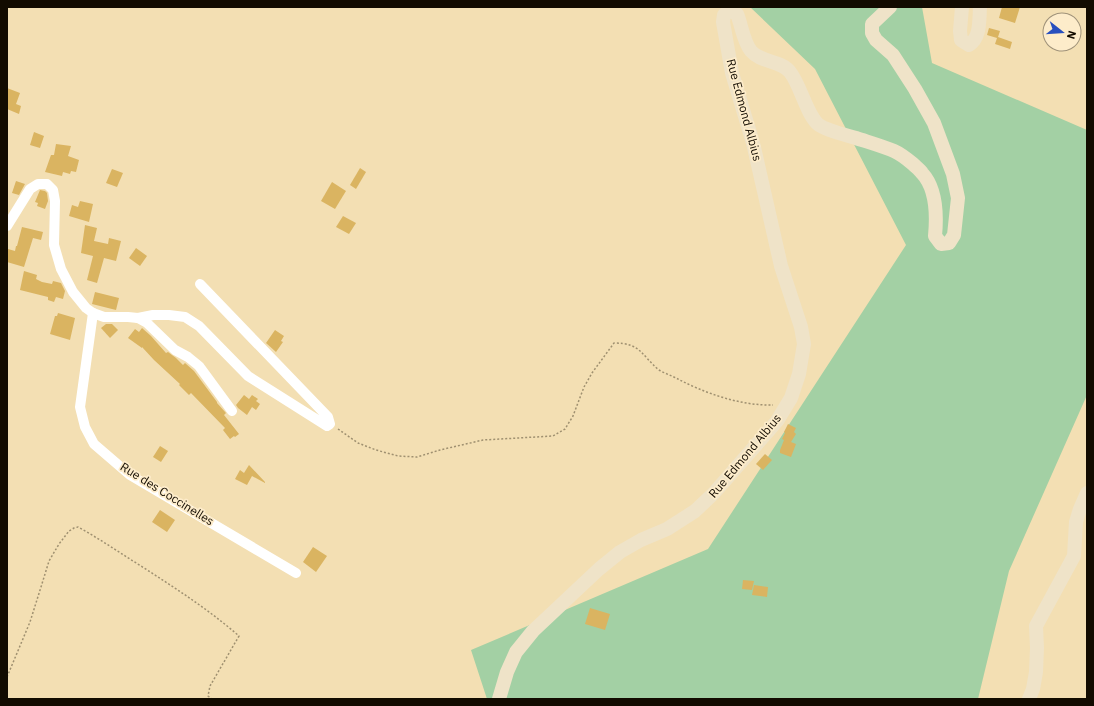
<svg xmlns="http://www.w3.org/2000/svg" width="1094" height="706" font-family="'IBM Plex Sans',sans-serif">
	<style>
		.green { fill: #a3d0a4 }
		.building { fill: #dab461 }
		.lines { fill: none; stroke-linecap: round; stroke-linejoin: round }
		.path { stroke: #9f9070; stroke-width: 1.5; stroke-dasharray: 2 2; stroke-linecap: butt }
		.minor { stroke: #fff; stroke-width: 10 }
		.secondary { stroke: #efe3c8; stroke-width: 14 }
		.labels { text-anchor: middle; stroke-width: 3.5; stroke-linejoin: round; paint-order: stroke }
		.street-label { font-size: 12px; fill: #120b00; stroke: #fdecca }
	</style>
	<rect width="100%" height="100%" fill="#f3dfb3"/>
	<polygon class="green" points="750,7 922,7 932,63 1087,130 1087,395 1009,571 978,699 487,699 471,650 708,549 906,245 815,69"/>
	<g class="building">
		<polygon points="1002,7 1020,7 1015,23 999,18"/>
		<polygon points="989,28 1000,31 998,37 1012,42 1010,49 995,44 997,38 987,35"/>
		<polygon points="7,88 20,93 16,104 21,106 19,114 7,109"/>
		<polygon points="34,132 44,136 40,148 30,145"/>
		<polygon points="56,144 71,146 68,156 79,160 76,172 71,171 70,174 63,172 62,176 45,172 51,155 54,155"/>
		<polygon points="360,168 366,172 356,189 350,185"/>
		<polygon points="112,169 123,173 117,187 106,183"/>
		<polygon points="16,181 25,184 19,195 12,193"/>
		<polygon points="332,182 346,191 335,209 321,201"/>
		<polygon points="40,190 45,191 47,193 48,201 45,209 37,206 38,203 35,202"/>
		<polygon points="80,201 93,204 89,222 69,216 72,205 78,207"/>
		<polygon points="343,216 356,223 349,234 336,227"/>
		<polygon points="85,225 97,228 94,241 108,244 109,238 121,241 116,261 104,258 97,283 87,280 93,256 81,253"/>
		<polygon points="22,227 43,232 41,240 33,238 24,267 7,262 7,254 8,249 15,251 16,246 17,246"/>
		<polygon points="136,248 147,256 140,266 129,258"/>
		<polygon points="24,271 37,275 36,279 42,282 52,284 53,281 61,283 65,291 63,299 56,297 54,302 48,300 48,297 20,290"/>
		<polygon points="95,292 119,298 116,310 92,304"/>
		<polygon points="58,313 75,318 70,340 50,334 55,316 57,316"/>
		<polygon points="106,324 112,324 118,330 110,338 101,328"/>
		<polygon points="142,328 151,336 166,353 168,352 176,358 183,365 185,363 194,371 217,402 217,403 226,413 224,415 239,434 235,437 234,436 230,439 223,430 225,428 191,393 189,395 179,385 180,384 154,360 142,347 142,348 128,338 135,329 139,332"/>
		<polygon points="275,330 284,336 281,341 283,342 276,352 266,343"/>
		<polygon points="244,395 249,399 252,395 258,399 256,401 260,404 256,410 252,407 247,415 238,408 236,405"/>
		<polygon points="788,424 796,428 794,432 796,434 791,442 796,444 791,457 780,453 780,450 784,440 782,439 785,433 784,432"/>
		<polygon points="160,446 168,451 161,462 153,457"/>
		<polygon points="765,454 772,460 763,470 756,464"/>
		<polygon points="249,465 265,482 265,483 252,476 247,485 235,479 240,470 244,473"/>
		<polygon points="160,510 175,520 167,532 152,522"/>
		<polygon points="313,547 327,556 316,572 303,562"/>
		<polygon points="743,580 754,581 752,590 742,589"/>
		<polygon points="754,585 768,587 767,597 752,595"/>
		<polygon points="590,608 610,614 605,630 585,624"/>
	</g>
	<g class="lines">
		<g class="path">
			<path d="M 338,429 L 358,443 L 376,450 L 398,456 L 417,457 L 440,450 L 483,440 L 553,436 L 565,429 L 573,416 L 584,387 L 592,373 L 614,343 C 641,343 641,355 659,370 C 664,373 670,375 676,378 C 704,393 741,406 773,405"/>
			<path d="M 7,677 L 30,622 L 41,587 L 49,561 L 59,544 L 69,531 L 74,528 L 78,527 C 100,539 120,553 141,566 C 175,588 208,609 239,636 L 210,686 L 208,696 L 212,699"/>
		</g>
		<g class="minor">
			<polyline points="7,226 30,189 38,184 47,184 53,190 55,201 54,245 61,269 73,292 86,308 93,313 104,317 128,317 138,318 147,323 175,350 188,357 199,366 232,411"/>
			<polyline points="93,313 80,407 85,427 94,444 130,475 296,573"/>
			<polyline points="138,318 153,315 169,315 185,317 199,326 248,376 327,426 330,424 328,417 200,284"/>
		</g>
		<g class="secondary">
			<path d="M 962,7 L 960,31 L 961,40 L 969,45 C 981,37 979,20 980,7"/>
			<path d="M 499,699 L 507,672 L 516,652 L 533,631 L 599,569 L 620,552 L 641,540 L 667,529 L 695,511 L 714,493 L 777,421 L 791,398 L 799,374 L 804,344 L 801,327 L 781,266 L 753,143 L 732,73 L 723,22 L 724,15 L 729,10 L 737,14 C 742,26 743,41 751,51 C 761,63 781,60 790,72 C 801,86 807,116 819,125 C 828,131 846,135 856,138 C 868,142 882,146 894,151 C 901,154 907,159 913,164 C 916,167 920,170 922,173 C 937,189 937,215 935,236 L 941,244 L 949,243 L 954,235 L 958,198 L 953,174 L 934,123 L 915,89 L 893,55 L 876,40 L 872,33 L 872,24 L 890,7"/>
			<polyline points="1029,699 1033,689 1036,672 1037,648 1036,626 1074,556 1076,522 1080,509 1087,493"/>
		</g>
	</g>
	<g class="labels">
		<g class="street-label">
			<text transform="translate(744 110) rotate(75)" y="4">Rue Edmond Albius</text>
			<text transform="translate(745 456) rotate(-50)" y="4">Rue Edmond Albius</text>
			<text transform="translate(167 494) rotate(32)" y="4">Rue des Coccinelles</text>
		</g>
	</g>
	<rect width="1094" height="706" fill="none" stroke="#120b00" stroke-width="16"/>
	<g transform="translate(1062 32) rotate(107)"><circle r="19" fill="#fdecca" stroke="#9f9279"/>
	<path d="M0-3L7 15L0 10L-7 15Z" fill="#284fbe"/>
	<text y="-6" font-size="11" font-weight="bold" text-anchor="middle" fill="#120b00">N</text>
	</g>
</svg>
